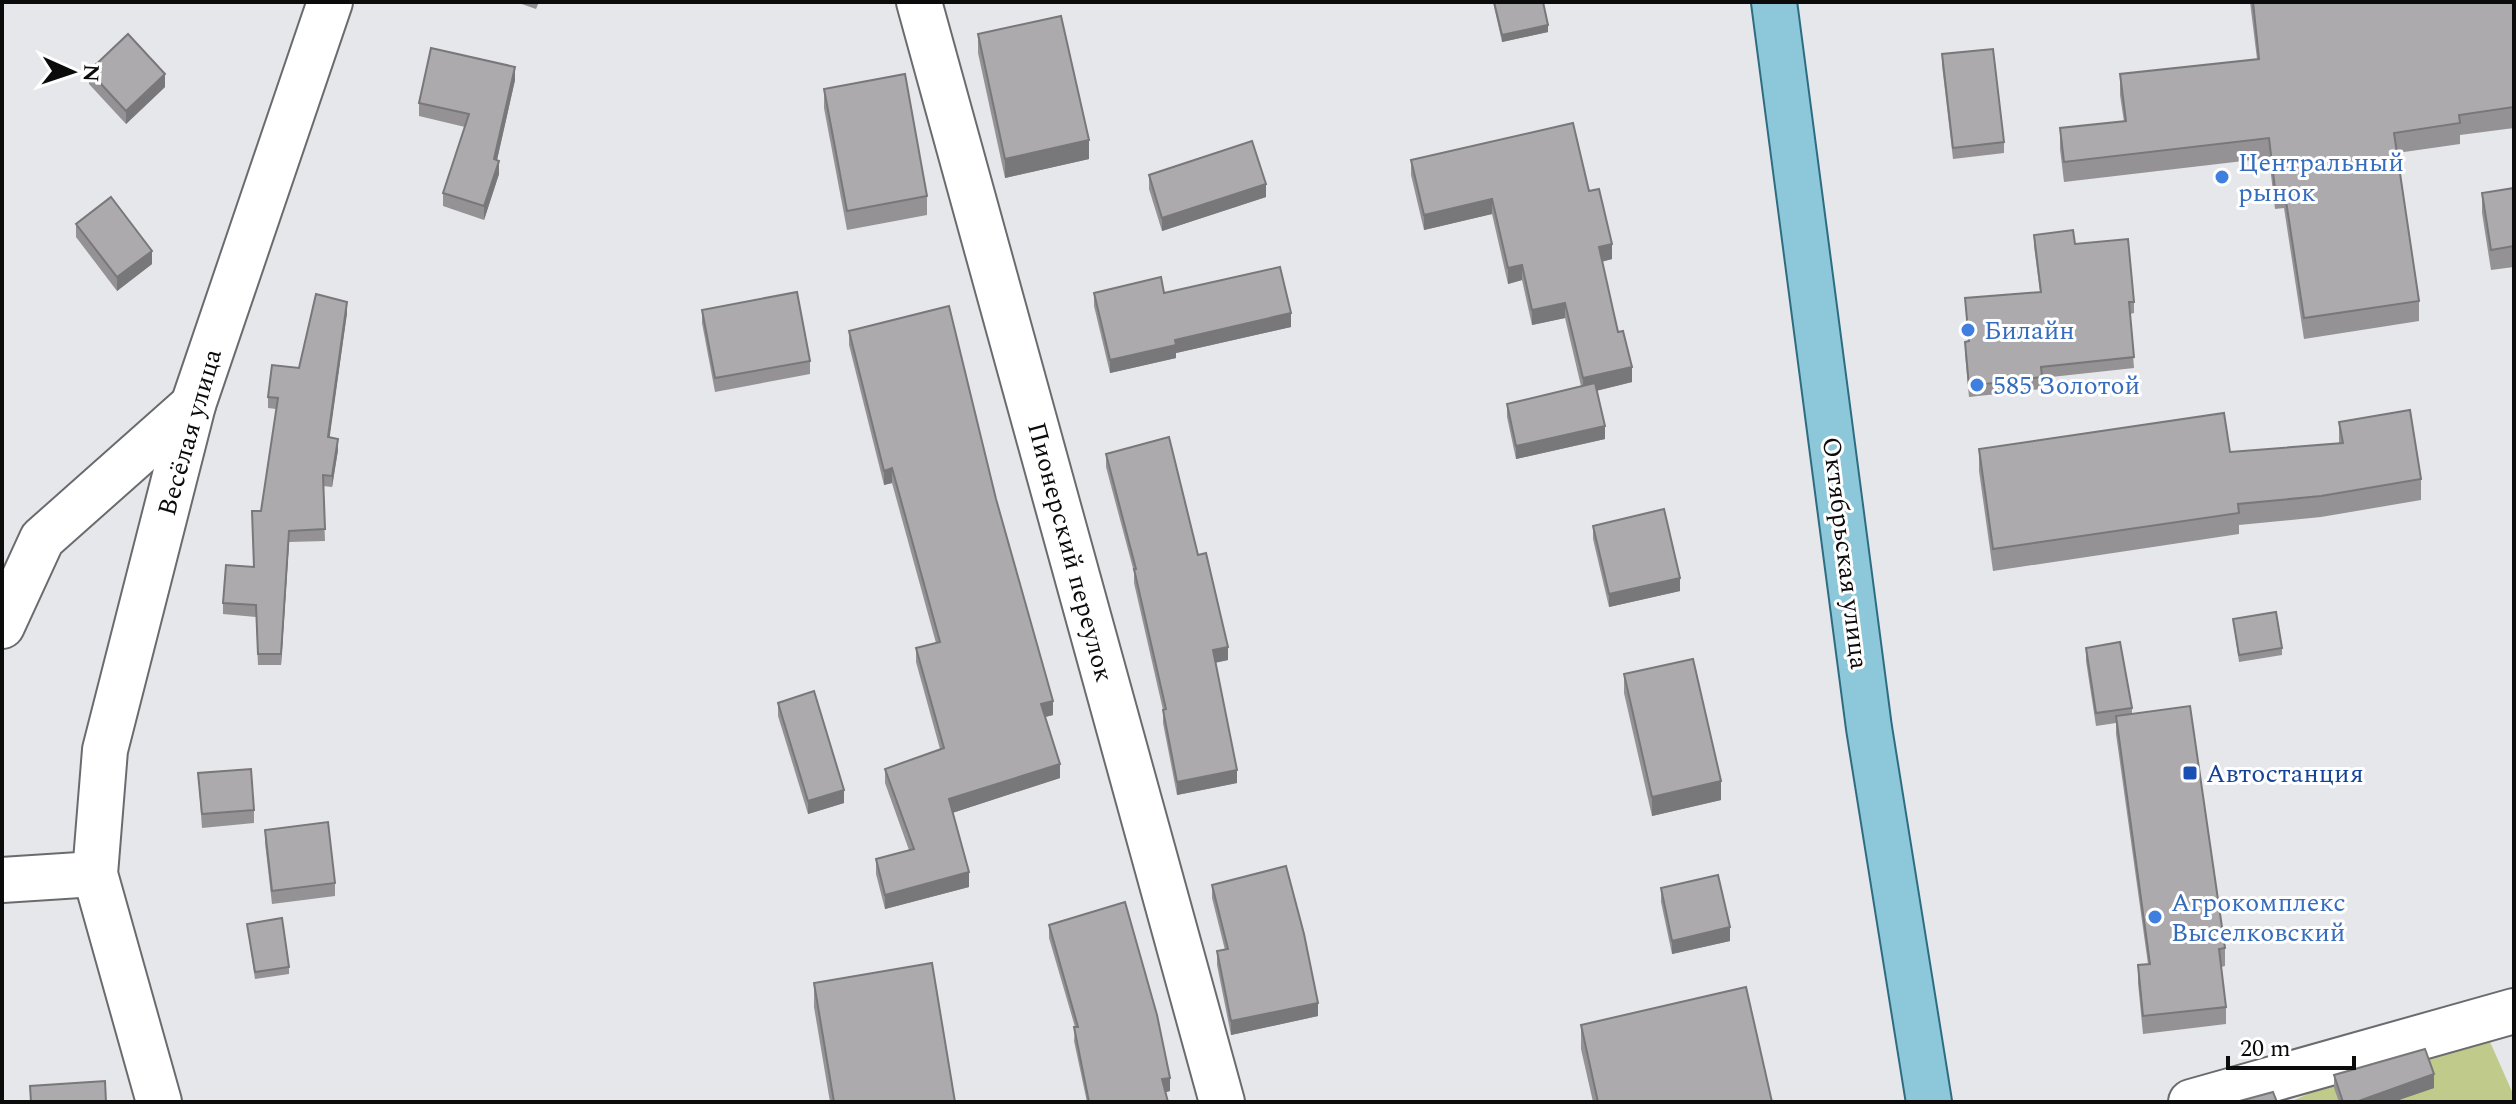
<svg xmlns="http://www.w3.org/2000/svg" width="2516" height="1104" font-family="Spectral,serif">
	<style>
		.green { fill: #c0cb8b }
		.lines { fill: none; stroke-linecap: round; stroke-linejoin: round }
		.minor-casing { stroke: #6a6b6e; stroke-width: 48 }
		.major-casing { stroke: #2e6c82; stroke-width: 48 }
		.minor { stroke: #fff; stroke-width: 44 }
		.major { stroke: #8dc7da; stroke-width: 44 }
		.wall { fill: #949295 }
		.shaded-wall { fill: #787779 }
		.building { fill: #acaaad; stroke: #787779; stroke-width: 2 }
		.shop-dot { fill: #3f7fe0; stroke: #fff; stroke-width: 3 }
		.transit-dot { fill: #1a4fb4; stroke: #fff; stroke-width: 3 }
		.labels { text-anchor: middle; stroke-width: 6; stroke-linejoin: round; paint-order: stroke }
		.shop-label { font-size: 26px; fill: #366cbe; stroke: #fff; text-anchor: start }
		.street-label { font-size: 26px; fill: #0b0b0c; stroke: #fff }
		.transit-label { font-size: 26px; fill: #164399; stroke: #fff; text-anchor: start }
	</style>
	<rect width="100%" height="100%" fill="#e5e7ea"/>
	<polygon class="green" points="2479,1017 2514,1096 2514,1102 2290,1102"/>
	<g class="lines">
		<defs>
			<g id="minor">
				<polyline points="919,2 1222,1102"/>
				<polyline points="2,626 42,539 193,405"/>
				<polyline points="2,880 95,874"/>
				<polyline points="159,1102 95,874 105,750 193,405 330,2"/>
				<polyline points="2191,1102 2514,1011"/>
			</g>
			<polyline id="major" points="1774,2 1869,728 1929,1102"/>
		</defs>
		<use href="#minor" class="minor-casing"/>
		<use href="#major" class="major-casing"/>
		<use href="#minor" class="minor"/>
		<use href="#major" class="major"/>
	</g>
	<g class="wall">
		<polygon points="516,2 539,2 536,9"/>
		<polygon points="1493,2 1543,2 1548,32 1502,42"/>
		<polygon points="2250,2 2514,2 2514,128 2460,135 2460,144 2397,153 2419,301 2419,321 2304,339 2284,208 2275,209 2269,158 2064,182 2060,149 2060,128 2124,122 2120,95 2120,74 2257,59"/>
		<polygon points="978,34 1089,159 1005,178 978,53"/>
		<polygon points="1942,54 2004,142 2004,153 1953,159 1942,65"/>
		<polygon points="89,71 165,87 126,124 89,84"/>
		<polygon points="515,80 497,160 499,174 484,220 443,206 443,193 465,127 419,116 419,103"/>
		<polygon points="824,89 927,196 927,215 847,230 824,108"/>
		<polygon points="1411,160 1589,191 1612,259 1602,262 1618,332 1632,382 1596,391 1605,439 1516,459 1507,417 1507,404 1581,386 1565,318 1532,325 1522,280 1508,284 1492,214 1424,230 1411,175"/>
		<polygon points="1149,175 1266,197 1162,231 1149,189"/>
		<polygon points="2514,188 2514,267 2491,270 2482,213 2482,193"/>
		<polygon points="76,224 152,264 117,291 76,237"/>
		<polygon points="2034,235 2075,244 2134,302 2134,313 2130,314 2134,368 2042,378 2042,389 1969,397 1965,353 1965,342 1968,341 1965,298 2040,292 2034,246"/>
		<polygon points="1094,293 1164,293 1291,327 1176,353 1176,358 1110,373 1094,306"/>
		<polygon points="702,310 810,361 810,374 715,392 702,323"/>
		<polygon points="347,313 329,438 338,450 332,487 323,486 325,541 289,542 281,665 258,665 256,617 223,614 223,603 254,567 276,409 268,408 268,397 299,368"/>
		<polygon points="849,331 996,499 1053,715 1045,717 1060,778 952,813 969,887 885,909 876,874 876,859 909,850 885,783 885,769 940,749 916,662 916,648 936,643 892,483 884,485 849,345"/>
		<polygon points="2339,422 2421,479 2421,500 2321,517 2239,525 2239,534 1993,571 1979,471 1979,449 2230,452 2339,443"/>
		<polygon points="1106,454 1228,660 1215,663 1237,783 1177,795 1163,723 1163,710 1134,583 1134,572 1106,467"/>
		<polygon points="1593,526 1680,591 1609,607 1593,539"/>
		<polygon points="2233,619 2282,648 2282,655 2239,662"/>
		<polygon points="2086,648 2132,708 2132,714 2225,948 2225,966 2221,967 2226,1007 2226,1024 2143,1034 2138,983 2138,965 2148,964 2116,734 2116,723 2096,726 2086,661"/>
		<polygon points="1624,674 1721,800 1652,816 1624,693"/>
		<polygon points="778,703 844,803 808,814 778,716"/>
		<polygon points="198,773 254,810 254,823 202,828"/>
		<polygon points="265,830 335,883 335,896 272,904 265,843"/>
		<polygon points="1212,885 1318,1016 1231,1035 1217,965 1217,951 1225,950 1212,898"/>
		<polygon points="1661,888 1730,941 1672,954 1661,902"/>
		<polygon points="247,924 289,967 289,974 255,979"/>
		<polygon points="1049,925 1170,1091 1166,1092 1168,1102 1087,1102 1074,1041 1075,1027 1049,938"/>
		<polygon points="814,983 955,1102 830,1102 814,1007"/>
		<polygon points="1581,1025 1772,1102 1593,1102 1581,1049"/>
		<polygon points="2334,1075 2434,1088 2393,1102 2339,1102 2334,1088"/>
	</g>
	<g class="shaded-wall">
		<polygon points="1548,25 1548,32 1502,42 1502,35"/>
		<polygon points="515,67 515,80 494,173 494,159"/>
		<polygon points="165,74 165,87 126,124 126,111"/>
		<polygon points="1089,140 1089,159 1005,178 1005,159"/>
		<polygon points="499,161 499,174 484,220 484,206"/>
		<polygon points="1266,184 1266,197 1162,231 1162,218"/>
		<polygon points="1492,199 1492,214 1424,230 1424,215"/>
		<polygon points="1612,244 1612,259 1599,262 1599,247"/>
		<polygon points="152,251 152,264 117,291 117,277"/>
		<polygon points="1522,265 1522,280 1508,284 1508,268"/>
		<polygon points="347,302 347,313 328,449 328,437"/>
		<polygon points="1565,303 1565,318 1532,325 1532,310"/>
		<polygon points="1291,313 1291,327 1176,353 1176,358 1110,373 1110,360 1175,340"/>
		<polygon points="1632,367 1632,382 1583,394 1583,378"/>
		<polygon points="1605,426 1605,439 1516,459 1516,446"/>
		<polygon points="338,439 338,450 332,487 332,476"/>
		<polygon points="892,468 892,483 884,485 884,471"/>
		<polygon points="289,531 289,542 281,665 281,654"/>
		<polygon points="1680,578 1680,591 1609,607 1609,594"/>
		<polygon points="1228,647 1228,660 1213,663 1213,650"/>
		<polygon points="1053,701 1053,715 1041,718 1041,704"/>
		<polygon points="1060,764 1060,778 949,814 949,799"/>
		<polygon points="1237,770 1237,783 1177,795 1177,782"/>
		<polygon points="1721,781 1721,800 1652,816 1652,797"/>
		<polygon points="844,790 844,803 808,814 808,801"/>
		<polygon points="969,872 969,887 885,909 885,895"/>
		<polygon points="1730,927 1730,941 1672,954 1672,941"/>
		<polygon points="1318,1003 1318,1016 1231,1035 1231,1021"/>
		<polygon points="2434,1074 2434,1088 2393,1102 2356,1102"/>
		<polygon points="1170,1078 1170,1091 1162,1093 1162,1079"/>
	</g>
	<g class="building">
		<polygon points="1494,2 1543,2 1548,25 1502,35"/>
		<polygon points="2253,2 2514,2 2514,107 2459,115 2460,123 2394,133 2419,301 2304,318 2284,188 2275,189 2269,138 2064,162 2060,128 2126,121 2120,74 2259,59"/>
		<polygon points="1061,16 1089,140 1005,159 978,34"/>
		<polygon points="128,34 165,74 126,111 89,71"/>
		<polygon points="431,48 515,67 494,159 499,161 484,206 443,193 469,114 419,103"/>
		<polygon points="1993,49 2004,142 1953,148 1942,54"/>
		<polygon points="905,74 927,196 847,211 824,89"/>
		<polygon points="1573,123 1589,191 1599,189 1612,244 1599,247 1618,332 1623,331 1632,367 1583,378 1565,303 1532,310 1522,265 1508,268 1492,199 1424,215 1411,160"/>
		<polygon points="1252,141 1266,184 1162,218 1149,175"/>
		<polygon points="2514,188 2514,246 2491,250 2482,193"/>
		<polygon points="111,197 152,251 117,277 76,224"/>
		<polygon points="2073,230 2075,244 2128,239 2134,302 2129,302 2134,357 2041,367 2042,377 1969,386 1965,342 1969,341 1965,298 2041,292 2034,235"/>
		<polygon points="1280,267 1291,313 1175,340 1176,345 1110,360 1094,293 1161,277 1164,293"/>
		<polygon points="797,292 810,361 715,378 702,310"/>
		<polygon points="316,294 347,302 328,437 338,439 332,476 323,475 325,529 289,531 281,654 258,654 256,605 223,603 226,565 254,567 252,511 261,511 278,398 268,397 272,365 299,368"/>
		<polygon points="949,306 996,499 1053,701 1041,704 1060,764 949,799 969,872 885,895 876,859 914,849 885,769 944,748 916,648 940,642 892,468 884,471 849,331"/>
		<polygon points="1595,383 1605,426 1516,446 1507,404"/>
		<polygon points="2410,410 2421,479 2321,496 2238,504 2239,513 1993,549 1979,449 2224,413 2230,452 2343,443 2339,422"/>
		<polygon points="1169,437 1198,555 1206,553 1228,647 1213,650 1237,770 1177,782 1163,710 1166,709 1134,569 1136,569 1106,454"/>
		<polygon points="1664,509 1680,578 1609,594 1593,526"/>
		<polygon points="2276,612 2282,648 2239,655 2233,619"/>
		<polygon points="2120,642 2132,708 2096,713 2086,648"/>
		<polygon points="1693,659 1721,781 1652,797 1624,674"/>
		<polygon points="814,691 844,790 808,801 778,703"/>
		<polygon points="2190,706 2225,948 2219,949 2226,1007 2143,1016 2138,965 2150,964 2116,716"/>
		<polygon points="251,769 254,810 202,814 198,773"/>
		<polygon points="328,822 335,883 272,891 265,830"/>
		<polygon points="1286,866 1304,934 1318,1003 1231,1021 1217,951 1228,949 1212,885"/>
		<polygon points="1718,875 1730,927 1672,941 1661,888"/>
		<polygon points="1125,902 1157,1015 1170,1078 1162,1079 1168,1102 1089,1102 1074,1027 1078,1027 1049,925"/>
		<polygon points="282,918 289,967 255,972 247,924"/>
		<polygon points="932,963 955,1102 834,1102 814,983"/>
		<polygon points="1746,987 1772,1102 1598,1102 1581,1025"/>
		<polygon points="2425,1049 2434,1074 2356,1102 2343,1102 2334,1075"/>
		<polygon points="105,1081 106,1102 31,1102 30,1086"/>
		<polygon points="2273,1092 2277,1102 2236,1102"/>
	</g>
	<g class="shop-dot">
		<circle cx="2222" cy="177" r="8"/>
		<circle cx="1968" cy="330" r="8"/>
		<circle cx="1977" cy="385" r="8"/>
		<circle cx="2155" cy="917" r="8"/>
	</g>
	<rect class="transit-dot" x="2182" y="765" width="16" height="16" rx="4"/>
	<g class="labels">
		<g class="shop-label">
			<text x="2238" y="171">Центральный<tspan x="2238" dy="30">рынок</tspan></text>
			<text x="1984" y="339">Билайн</text>
			<text x="1993" y="394">585 Золотой</text>
			<text x="2171" y="911">Агрокомплекс<tspan x="2171" dy="30">Выселковский</tspan></text>
		</g>
		<g class="street-label">
			<text transform="translate(189 432) rotate(-74)" y="9">Весёлая улица</text>
			<text transform="translate(1071 552) rotate(75)" y="9">Пионерский переулок</text>
			<text transform="translate(1846 553) rotate(83)" y="9">Октябрьская улица</text>
		</g>
		<g class="transit-label">
			<text x="2206" y="782">Автостанция</text>
		</g>
	</g>
	<rect width="2516" height="1104" fill="none" stroke="#0b0b0c" stroke-width="8"/>
	<g transform="translate(72 72) rotate(93)" stroke="#ffffff" stroke-width="6" paint-order="stroke">
	<path d="M0-6L14 30L0 20L-14 30Z" fill="#0b0b0c"/>
	<text y="-12" font-size="22" font-weight="bold" text-anchor="middle" fill="#0b0b0c">N</text>
	</g>
	<path d="M2228 1056v12h126v-12" fill="none" stroke="#0b0b0c" stroke-width="4"/>
	<text x="2240" y="1056" font-size="24" fill="#0b0b0c" stroke="#ffffff" stroke-width="6" paint-order="stroke">20 m</text>
</svg>
